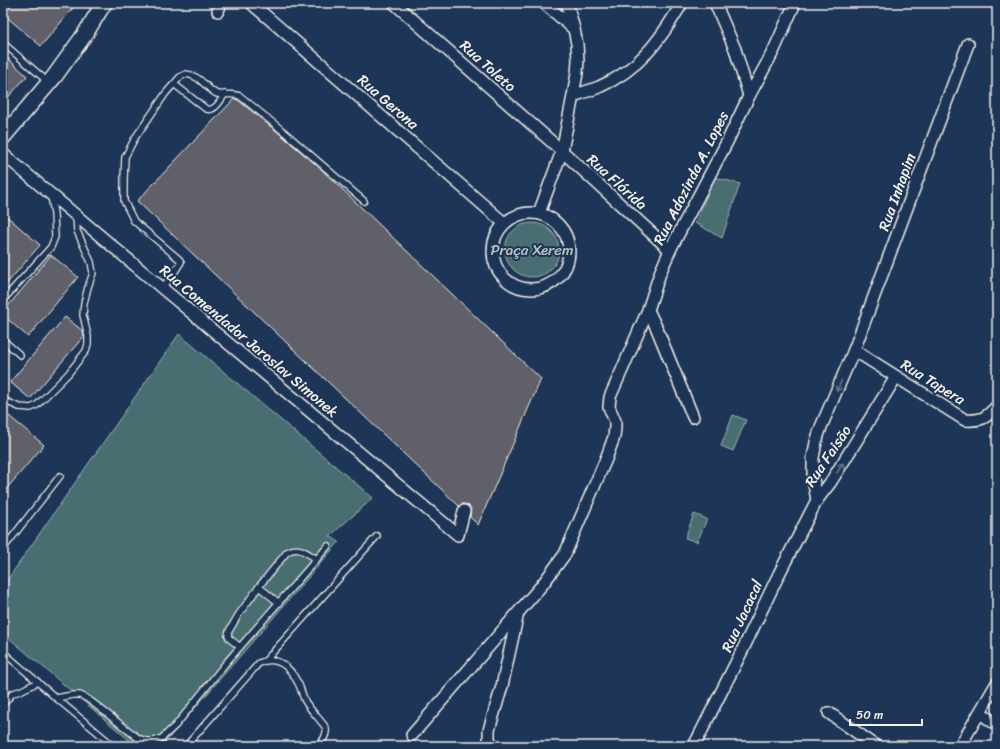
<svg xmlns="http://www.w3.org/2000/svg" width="1000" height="749" font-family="Sriracha,sans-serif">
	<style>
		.green { fill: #4a6e71; stroke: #9fb0ac }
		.building { fill: #60606a; stroke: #f4f1e8 }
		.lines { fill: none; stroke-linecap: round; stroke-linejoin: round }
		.lane-casing { stroke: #f4f1e8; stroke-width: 8 }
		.street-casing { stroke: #f4f1e8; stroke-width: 14 }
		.secondary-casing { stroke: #f4f1e8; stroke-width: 18 }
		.lane { stroke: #1d3557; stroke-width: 5.5 }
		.street { stroke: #1d3557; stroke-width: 11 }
		.secondary { stroke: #1d3557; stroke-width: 15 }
		.oneway { stroke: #68778a }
		.labels { text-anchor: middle; stroke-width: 4; stroke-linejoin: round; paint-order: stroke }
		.street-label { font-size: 15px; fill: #f4f1e8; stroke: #1d3557 }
		.park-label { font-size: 15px; fill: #b8c3be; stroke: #1d3557 }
	</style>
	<rect width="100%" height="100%" fill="#1d3557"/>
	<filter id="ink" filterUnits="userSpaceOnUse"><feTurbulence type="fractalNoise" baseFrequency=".025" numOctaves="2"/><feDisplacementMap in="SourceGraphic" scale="8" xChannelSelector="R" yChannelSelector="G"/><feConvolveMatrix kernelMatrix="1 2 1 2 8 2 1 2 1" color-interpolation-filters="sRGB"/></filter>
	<g filter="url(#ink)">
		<g class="green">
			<polygon points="715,177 740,184 722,238 695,223"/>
			<circle cx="532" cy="250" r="27"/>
			<polygon points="179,334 373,498 330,536 339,542 162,746 136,746 3,633 3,586"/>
			<polygon points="733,415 746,420 733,451 721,446"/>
			<polygon points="694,514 707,519 697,542 685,538"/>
		</g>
		<g class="building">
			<polygon points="3,3 77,3 41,46 3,14"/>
			<polygon points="3,54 27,76 3,103"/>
			<polygon points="234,99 238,100 280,134 320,168 541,379 478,525 470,517 471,509 469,506 465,504 462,504 459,506 137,201"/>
			<polygon points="3,213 40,245 3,288"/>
			<polygon points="51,255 78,277 28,337 3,315 3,312"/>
			<polygon points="65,317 83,331 84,336 30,399 10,382"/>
			<polygon points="3,411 44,445 3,493"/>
		</g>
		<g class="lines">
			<defs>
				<g id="lane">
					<polyline points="3,43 48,82"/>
					<path d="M 174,84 L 206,109 C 215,112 220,101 225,94"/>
					<path d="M 162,288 L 174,273 L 181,262 L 179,259 L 134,221 L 124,201 L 124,179 L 125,157 L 135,138 L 166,93 L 180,77 L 186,74 C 201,76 204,86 215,93 C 222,97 231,92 240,96 L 283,131 L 364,201"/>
					<polyline points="3,300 51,247 55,237 54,214 51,196"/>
					<polyline points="3,340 20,355"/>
					<polyline points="3,400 19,407 31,408 37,405 68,374 86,351 88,344 88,336 83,315 84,303 88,287 93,273 91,262 77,231 76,216"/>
					<polyline points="3,549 60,476"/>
					<polyline points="259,587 279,603"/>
					<path d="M 240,647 L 230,639 L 228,636 L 229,631 L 239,614 L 261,584 L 287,552 C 299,545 306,553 317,559"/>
					<polyline points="3,652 56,698 114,746"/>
					<polyline points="266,660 377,536"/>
					<polyline points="56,698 73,695 80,695 86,698 92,702 138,738 146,741 154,741 162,738 176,725 225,664 328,546"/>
					<polyline points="3,704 13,693 20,691 38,682"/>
					<path d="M 186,746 L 259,663 C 277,655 290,667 298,683 C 301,688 302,695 305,701 C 310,710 319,718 326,728 C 327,736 323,740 318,746"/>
				</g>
				<g id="street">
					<polyline points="251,3 504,223"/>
					<polyline points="394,3 562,151 670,250"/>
					<polyline points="544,3 574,29"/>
					<polyline points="715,3 735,49 749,96"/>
					<polyline points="218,11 221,3"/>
					<path d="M 573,96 C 582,93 591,90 599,87 C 639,70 661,39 682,3"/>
					<polyline points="3,154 162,288 458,535 464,511"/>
					<polyline points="539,213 562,151 573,96 577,73 578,60 577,44 574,29 567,3"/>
					<circle cx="531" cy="251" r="38"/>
					<polyline points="648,310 657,329 693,417"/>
					<path d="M 854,350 L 965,420 C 982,421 986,418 997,406"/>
					<polyline points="817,500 813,479 813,458 816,442 821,427 854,350 968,44"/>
					<polyline points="829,713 876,746"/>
					<polyline points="980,713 997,725"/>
					<polyline points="412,735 542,585 565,554 606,459 614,437 615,428 615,421 609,407 610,397 622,370 648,310 660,273 670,250 727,142 749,96 774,50 795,3"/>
					<polyline points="493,746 489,739 489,730 502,686 518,613"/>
					<polyline points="694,746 743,649 779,574 817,500 830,483 837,472 896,377"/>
					<polyline points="960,746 997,683"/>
				</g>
				<polyline id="secondary" points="3,137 54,77 85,34 104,3"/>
			</defs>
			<use href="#lane" class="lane-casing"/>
			<use href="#street" class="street-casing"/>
			<use href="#secondary" class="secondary-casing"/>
			<use href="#lane" class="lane"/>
			<use href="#street" class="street"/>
			<use href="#secondary" class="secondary"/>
		</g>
		<defs><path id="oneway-shaft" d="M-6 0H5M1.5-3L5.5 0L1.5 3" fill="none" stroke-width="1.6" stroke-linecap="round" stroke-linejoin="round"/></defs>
		<g class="oneway">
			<use href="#oneway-shaft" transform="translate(839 386) rotate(114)"/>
			<use href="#oneway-shaft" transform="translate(840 468) rotate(-58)"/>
		</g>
	</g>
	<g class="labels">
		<g class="street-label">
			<text transform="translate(488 66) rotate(42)" y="5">Rua Toleto</text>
			<text transform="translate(388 102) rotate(41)" y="5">Rua Gerona</text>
			<text transform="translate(691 178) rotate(-63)" y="5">Rua Adozinda A. Lopes</text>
			<text transform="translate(617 182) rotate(42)" y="5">Rua Flórida</text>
			<text transform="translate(897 192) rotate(-70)" y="5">Rua Inhapim</text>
			<text transform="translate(249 341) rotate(40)" y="5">Rua Comendador Jaroslav Simonek</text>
			<text transform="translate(933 382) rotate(32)" y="5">Rua Tapera</text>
			<text transform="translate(828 456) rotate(-56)" y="5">Rua Faisão</text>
			<text transform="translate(742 616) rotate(-65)" y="5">Rua Jacacal</text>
		</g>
		<g class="park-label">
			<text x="532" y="255">Praça Xerem</text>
		</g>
	</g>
	<rect width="1000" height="749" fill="none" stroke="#1d3557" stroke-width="16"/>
	<rect x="8" y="8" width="984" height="733" fill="none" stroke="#f4f1e8" stroke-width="1.5" filter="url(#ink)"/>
	<path d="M850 719v6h72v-6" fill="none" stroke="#f4f1e8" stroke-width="2"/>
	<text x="856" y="719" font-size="12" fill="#f4f1e8" stroke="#1d3557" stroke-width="3" paint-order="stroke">50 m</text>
</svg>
